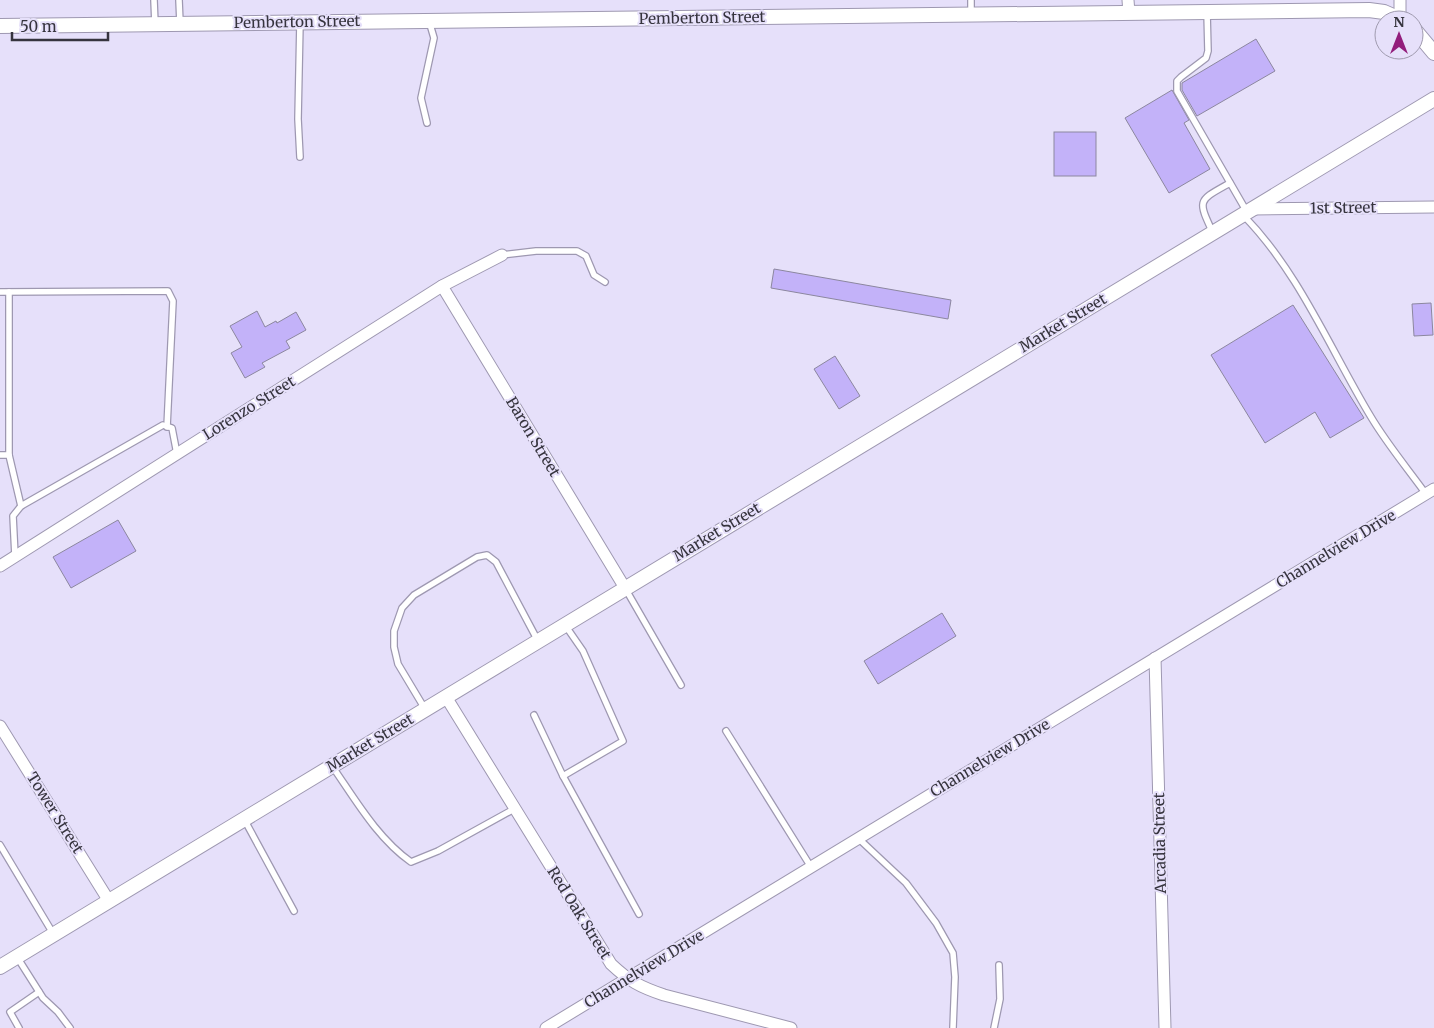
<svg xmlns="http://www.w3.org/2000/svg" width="1434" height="1028" font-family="Merriweather,serif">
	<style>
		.building { fill: #c3b2f9; stroke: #8c879f }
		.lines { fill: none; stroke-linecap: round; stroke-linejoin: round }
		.service-casing { stroke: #9e98b1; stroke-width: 8 }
		.minor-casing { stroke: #9e98b1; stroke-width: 13 }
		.tertiary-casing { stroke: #9e98b1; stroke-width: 16 }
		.service { stroke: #fff; stroke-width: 5.5 }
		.minor { stroke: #fff; stroke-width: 11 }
		.tertiary { stroke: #fff; stroke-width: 14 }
		.labels { text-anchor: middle; stroke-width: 4; stroke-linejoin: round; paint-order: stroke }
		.street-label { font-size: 15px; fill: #36343e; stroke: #e6e0fa }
	</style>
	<rect width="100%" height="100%" fill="#e6e0fa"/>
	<g class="building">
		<polygon points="1256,39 1275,71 1197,116 1182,90 1182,83"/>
		<polygon points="1172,90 1189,120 1184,123 1210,169 1169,193 1125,118"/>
		<rect x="1054" y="132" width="42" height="44"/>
		<polygon points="774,269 951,300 948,319 771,288"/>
		<polygon points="1431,303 1433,335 1414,336 1412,304"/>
		<polygon points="1293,305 1364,418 1330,438 1315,412 1265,443 1211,355"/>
		<polygon points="257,311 265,327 276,321 277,323 296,312 306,330 286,341 290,348 262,363 265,367 245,378 231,353 242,347 230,326"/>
		<polygon points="835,356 860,396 839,409 814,369"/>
		<polygon points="118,520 136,551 71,588 53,557"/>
		<polygon points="942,613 956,636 878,684 864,661"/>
	</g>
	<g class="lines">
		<defs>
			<g id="service">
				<polyline points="154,0 155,24"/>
				<polyline points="179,0 180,23"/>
				<polyline points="971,0 971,15"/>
				<polyline points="1207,12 1208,51 1206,58 1181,77 1177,81 1177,91 1247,212"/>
				<polyline points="427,123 421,98 434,38 429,21"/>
				<polyline points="300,157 298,119 300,22"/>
				<path d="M 1243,215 C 1299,272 1330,349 1371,417 C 1387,444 1408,469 1426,494"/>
				<path d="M 1213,233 C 1197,199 1198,201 1230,183"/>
				<polyline points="502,255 536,251 577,251 586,256 594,275 605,282"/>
				<polyline points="0,292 168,291 173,301 167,427"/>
				<polyline points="9,292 9,455"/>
				<polyline points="0,455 9,455 21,506"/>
				<polyline points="15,556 13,516 21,506 163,425 172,428 177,454"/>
				<polyline points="625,588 681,685"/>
				<polyline points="425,709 398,664 394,647 394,631 402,608 414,595 477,557 487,555 496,562 538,641"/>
				<polyline points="534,715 563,776 623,741 583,651 565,625"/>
				<polyline points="726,731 811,867"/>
				<path d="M 332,766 C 355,799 377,838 411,862 L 438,851 L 514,809"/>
				<polyline points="563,776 639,914"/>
				<polyline points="244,819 294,911"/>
				<polyline points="858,838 906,883 936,923 953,953 955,977 953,1028"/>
				<polyline points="0,845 54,935"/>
				<polyline points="17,957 43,998 58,1012 70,1028"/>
				<polyline points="19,1028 10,1012 39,992"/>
				<polyline points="994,1028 1000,999 999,965"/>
			</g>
			<g id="minor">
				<polyline points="1128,0 1129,13"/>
				<polyline points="1400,0 1400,19"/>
				<polyline points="1252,209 1434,207"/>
				<polyline points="442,286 625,588"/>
				<polyline points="0,566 442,286 502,255"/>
				<polyline points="1155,658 1165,1028"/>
				<path d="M 446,697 L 611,964 C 629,981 640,987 664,995 L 791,1028"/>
				<polyline points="0,726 109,901"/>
				<polyline points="546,1028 1434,489"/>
			</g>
			<g id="tertiary">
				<polyline points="0,26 1369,10 1384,12 1402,20"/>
				<polyline points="1414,29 1434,53"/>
				<polyline points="0,967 1434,99"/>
			</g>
		</defs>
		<use href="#service" class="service-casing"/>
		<use href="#minor" class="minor-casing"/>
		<use href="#tertiary" class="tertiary-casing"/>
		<use href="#service" class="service"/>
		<use href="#minor" class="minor"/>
		<use href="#tertiary" class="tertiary"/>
	</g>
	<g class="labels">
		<g class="street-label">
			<text transform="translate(702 18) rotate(-1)" y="5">Pemberton Street</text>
			<text transform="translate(297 22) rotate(-1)" y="5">Pemberton Street</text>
			<text transform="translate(1343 208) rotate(-1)" y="5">1st Street</text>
			<text transform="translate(1063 323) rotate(-31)" y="5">Market Street</text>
			<text transform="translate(249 408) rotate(-32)" y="5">Lorenzo Street</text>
			<text transform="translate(533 437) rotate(59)" y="5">Baron Street</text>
			<text transform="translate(717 532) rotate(-31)" y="5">Market Street</text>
			<text transform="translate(1336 549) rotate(-31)" y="5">Channelview Drive</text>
			<text transform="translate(370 743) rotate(-31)" y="5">Market Street</text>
			<text transform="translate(990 758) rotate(-31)" y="5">Channelview Drive</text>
			<text transform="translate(55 813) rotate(58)" y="5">Tower Street</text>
			<text transform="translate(1160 843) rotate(-91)" y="5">Arcadia Street</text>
			<text transform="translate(579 913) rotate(58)" y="5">Red Oak Street</text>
			<text transform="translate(644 969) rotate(-31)" y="5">Channelview Drive</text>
		</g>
	</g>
	<g transform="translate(1399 35)"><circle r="24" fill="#e6e0fa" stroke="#a09baf"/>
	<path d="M0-4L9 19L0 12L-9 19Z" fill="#921d7c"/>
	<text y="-8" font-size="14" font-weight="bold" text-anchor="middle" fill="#36343e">N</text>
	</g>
	<path d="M12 32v8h96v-8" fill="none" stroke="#36343e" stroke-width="2.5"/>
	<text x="20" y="32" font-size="15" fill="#36343e" stroke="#e6e0fa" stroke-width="4" paint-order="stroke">50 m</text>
</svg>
